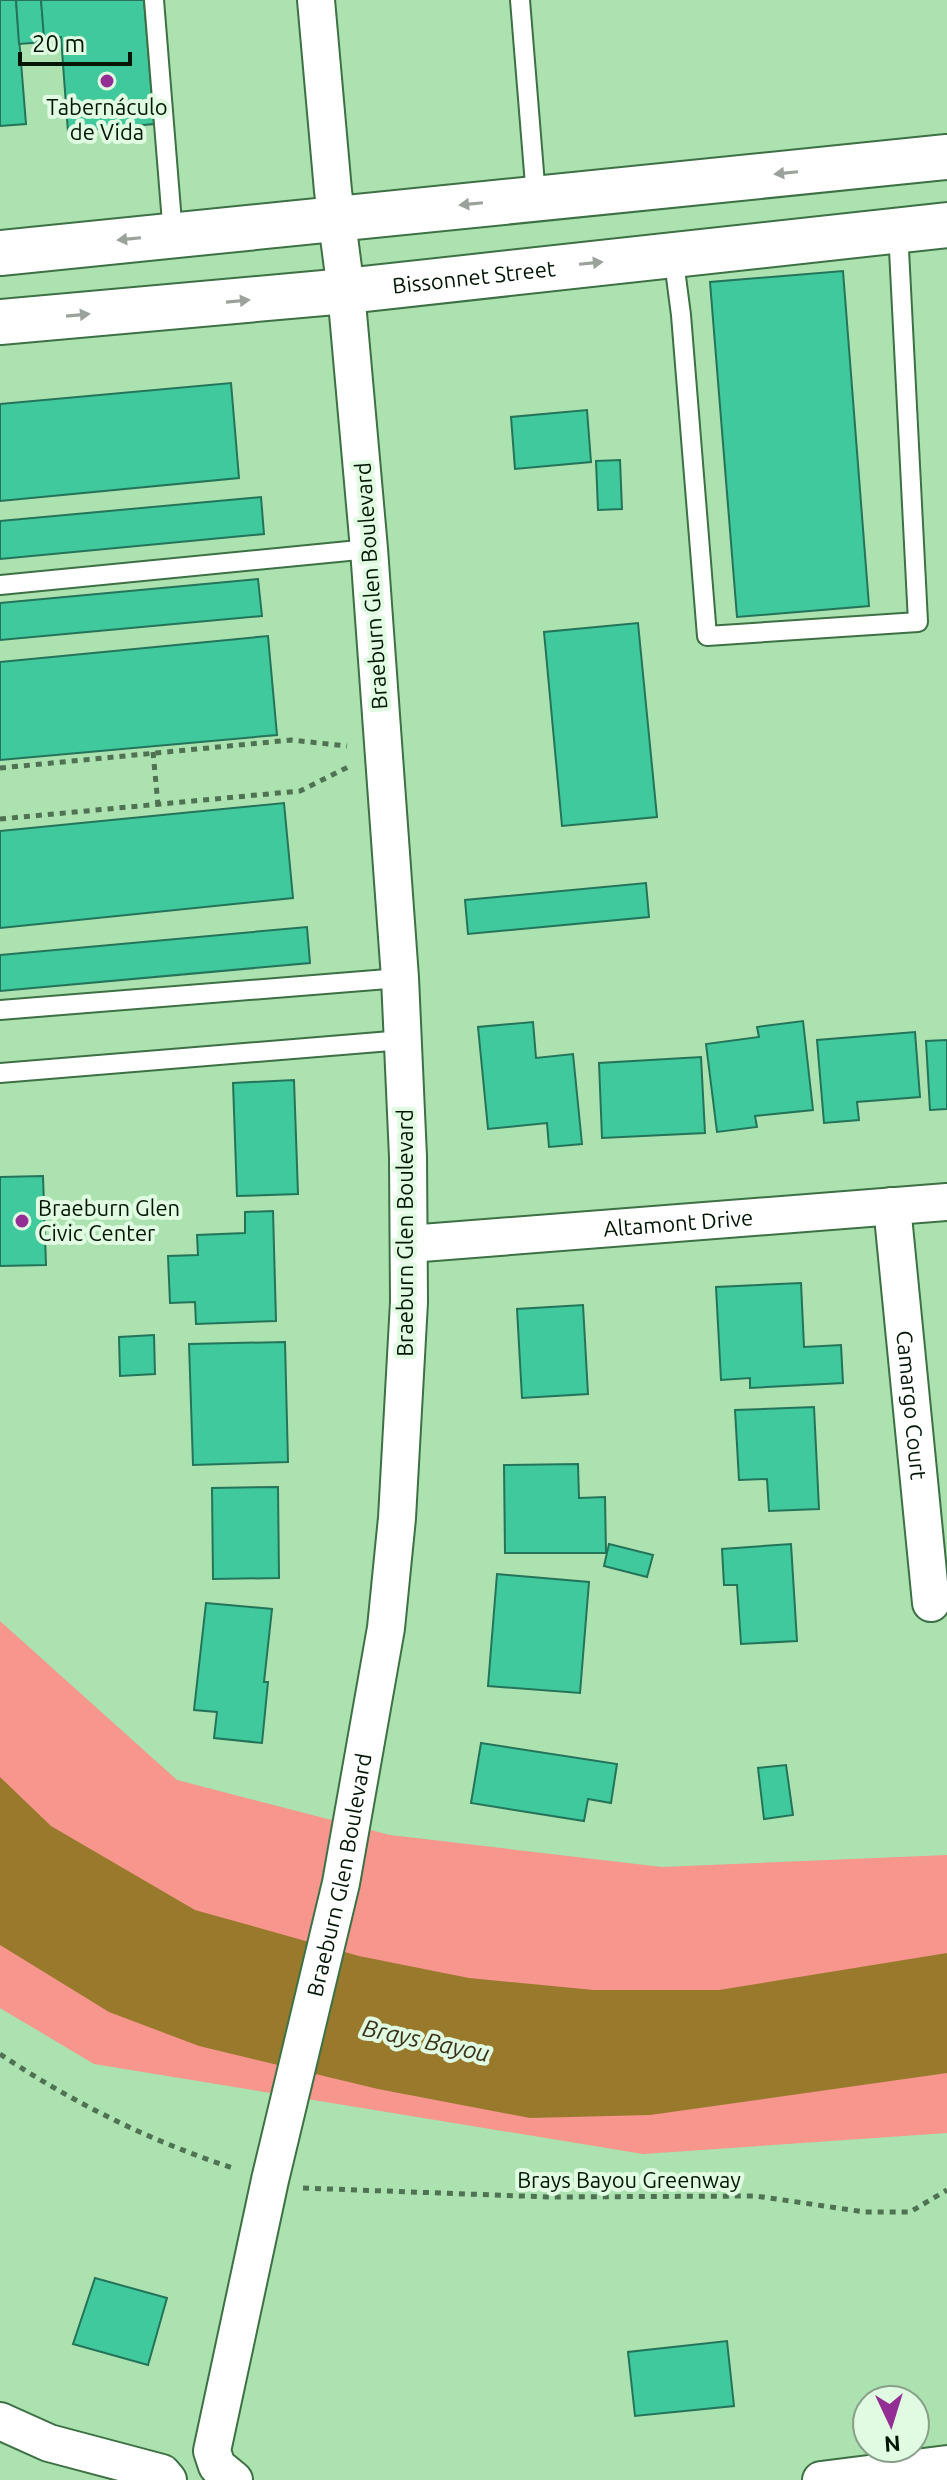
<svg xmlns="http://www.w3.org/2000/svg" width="947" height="2480" font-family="Ubuntu,sans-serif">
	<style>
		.green { fill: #f6968c }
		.water { fill: #997a2d }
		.building { fill: #3fc99c; stroke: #24745a; stroke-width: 2 }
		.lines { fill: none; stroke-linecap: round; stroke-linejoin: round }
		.service-casing { stroke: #3d7044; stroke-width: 22 }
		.minor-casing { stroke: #3d7044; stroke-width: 40 }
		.secondary-casing { stroke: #3d7044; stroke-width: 48 }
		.path { stroke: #4f7252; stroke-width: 5; stroke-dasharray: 6 6; stroke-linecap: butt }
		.service { stroke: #fff; stroke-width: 18 }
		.minor { stroke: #fff; stroke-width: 36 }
		.secondary { stroke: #fff; stroke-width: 44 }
		.oneway { fill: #9aa29b }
		.poi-dot { fill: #922e94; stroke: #e0fbe1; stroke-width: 3 }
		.labels { text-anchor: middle; stroke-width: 8; stroke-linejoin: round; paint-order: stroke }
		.poi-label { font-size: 22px; fill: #031605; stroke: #e0fbe1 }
		.street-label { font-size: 22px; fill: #031605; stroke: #e0fbe1 }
		.water-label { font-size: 24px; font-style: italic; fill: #3b311a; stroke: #e0fbe1 }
	</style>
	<rect width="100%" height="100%" fill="#abe2b0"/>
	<polygon class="green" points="0,1621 177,1780 390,1835 662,1867 947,1855 947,2133 643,2154 94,2064 0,2008"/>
	<polygon class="water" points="0,1777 51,1826 195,1910 359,1956 469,1978 594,1990 719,1990 947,1953 947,2073 650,2115 530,2118 378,2089 199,2046 109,2012 0,1945"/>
	<g class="building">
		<polygon points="0,0 16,0 26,124 0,126"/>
		<polygon points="16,0 41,0 45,42 19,44"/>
		<polygon points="41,0 144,0 154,124 68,132 61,37 44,38"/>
		<polygon points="843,271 869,606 737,617 710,282"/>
		<polygon points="231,383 239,478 0,501 0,404"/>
		<polygon points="587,410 591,462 515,469 511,417"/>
		<polygon points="620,460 622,509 598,510 596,461"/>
		<polygon points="261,497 264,534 0,559 0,521"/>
		<polygon points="258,579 262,616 0,640 0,603"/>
		<polygon points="638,623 657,817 562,826 544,632"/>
		<polygon points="268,636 277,735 0,760 0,662"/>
		<polygon points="284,803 293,898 0,928 0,831"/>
		<polygon points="646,883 649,917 468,934 465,900"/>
		<polygon points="307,927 310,963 0,991 0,955"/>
		<polygon points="803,1021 813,1110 755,1116 757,1127 717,1132 706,1044 759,1037 757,1027"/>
		<polygon points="533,1022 536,1058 573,1054 582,1144 549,1147 547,1123 488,1129 478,1027"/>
		<polygon points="915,1032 920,1097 857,1102 859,1120 824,1123 817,1040"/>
		<polygon points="947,1040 947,1109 930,1110 926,1041"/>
		<polygon points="701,1057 705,1133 602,1138 599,1063"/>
		<polygon points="294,1080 298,1194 237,1196 233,1083"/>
		<polygon points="43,1176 46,1265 0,1266 0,1177"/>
		<polygon points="273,1211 276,1321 196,1324 195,1302 170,1303 168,1256 198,1255 197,1235 245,1233 245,1212"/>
		<polygon points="801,1283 804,1347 841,1345 843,1383 750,1388 750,1378 721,1380 716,1287"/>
		<polygon points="583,1305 588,1394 522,1398 517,1309"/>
		<polygon points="154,1335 155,1374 120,1376 119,1337"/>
		<polygon points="285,1342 288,1462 193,1465 189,1344"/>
		<polygon points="814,1407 819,1509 769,1511 767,1479 739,1480 735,1410"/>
		<polygon points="578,1464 579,1498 605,1497 606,1553 505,1553 504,1465"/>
		<polygon points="278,1487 279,1578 213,1579 212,1488"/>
		<polygon points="609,1544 653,1555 647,1577 604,1566"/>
		<polygon points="791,1544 797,1641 741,1644 737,1585 724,1585 722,1549"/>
		<polygon points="497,1574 589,1582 580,1693 488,1686"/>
		<polygon points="206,1603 272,1609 264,1682 268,1682 262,1743 214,1738 217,1712 194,1710"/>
		<polygon points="481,1743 617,1764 611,1803 588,1799 584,1821 471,1803"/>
		<polygon points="786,1765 793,1815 764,1819 758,1768"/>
		<polygon points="95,2278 167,2298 148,2365 73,2344"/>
		<polygon points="727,2341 734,2406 635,2416 628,2352"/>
	</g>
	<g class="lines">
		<defs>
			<g id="service">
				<polyline points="154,0 173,235"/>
				<polyline points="520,0 536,197"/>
				<polyline points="673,254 681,315 707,636 918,622 898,230"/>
				<polyline points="0,585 369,549"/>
				<polyline points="0,1010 400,978"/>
				<polyline points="0,1073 403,1040"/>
			</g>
			<g id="minor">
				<path id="s1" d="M 892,1206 L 931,1603"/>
				<path id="s2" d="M 409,1244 L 947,1202"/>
				<polyline points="0,2421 49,2443 162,2473 168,2480"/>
				<path id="s3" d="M 234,2480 L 217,2466 L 212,2451 L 270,2180 L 341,1883 L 386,1628 L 397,1518 L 409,1302 L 408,1157 L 400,978 L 369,549 L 346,291 L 333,191 L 316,0"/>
				<polyline points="821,2480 947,2464"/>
			</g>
			<g id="secondary">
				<polyline points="0,253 947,157"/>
				<path id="s4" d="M 0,322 L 346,291 L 947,225"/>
			</g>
		</defs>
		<use href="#service" class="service-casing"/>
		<use href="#minor" class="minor-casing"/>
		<use href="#secondary" class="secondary-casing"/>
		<g class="path">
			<polyline points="153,752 158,805"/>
			<polyline points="0,768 291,740 347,746"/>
			<polyline points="0,819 300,791 350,766"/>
			<path d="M 0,2054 C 73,2103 152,2142 236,2169"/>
			<polyline points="303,2188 549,2197 756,2196 865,2212 910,2212 947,2190"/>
		</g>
		<use href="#service" class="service"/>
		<use href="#minor" class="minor"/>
		<use href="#secondary" class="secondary"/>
	</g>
	<defs><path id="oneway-solid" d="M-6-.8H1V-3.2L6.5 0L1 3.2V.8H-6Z" transform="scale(2)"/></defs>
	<g class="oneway">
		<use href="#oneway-solid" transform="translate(786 173) rotate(174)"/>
		<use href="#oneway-solid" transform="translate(471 204) rotate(174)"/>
		<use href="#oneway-solid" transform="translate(129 239) rotate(174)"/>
		<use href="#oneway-solid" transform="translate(591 263) rotate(-6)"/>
		<use href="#oneway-solid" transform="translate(238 301) rotate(-5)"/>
		<use href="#oneway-solid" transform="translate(78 315) rotate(-5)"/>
	</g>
	<g class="poi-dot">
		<circle cx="107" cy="81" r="8"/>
		<circle cx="22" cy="1221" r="8"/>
	</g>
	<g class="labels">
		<g class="poi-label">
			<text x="107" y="115">Tabernáculo<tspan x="107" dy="25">de Vida</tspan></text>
			<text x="38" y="1216" text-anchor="start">Braeburn Glen<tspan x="38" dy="25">Civic Center</tspan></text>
		</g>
		<g class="street-label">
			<text dy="8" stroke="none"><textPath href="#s4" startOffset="476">Bissonnet Street</textPath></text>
			<text transform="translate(371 586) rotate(-94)" y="8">Braeburn Glen Boulevard</text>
			<text dy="8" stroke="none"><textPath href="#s2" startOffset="270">Altamont Drive</textPath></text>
			<text transform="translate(405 1233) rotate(-90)" y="8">Braeburn Glen Boulevard</text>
			<text dy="8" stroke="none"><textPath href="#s1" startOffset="200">Camargo Court</textPath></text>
			<text dy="8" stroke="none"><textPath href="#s3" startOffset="628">Braeburn Glen Boulevard</textPath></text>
			<text x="629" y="2188">Brays Bayou Greenway</text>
		</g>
		<g class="water-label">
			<text transform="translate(426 2041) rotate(12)" y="8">Brays Bayou</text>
		</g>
	</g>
	<g transform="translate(891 2424) rotate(176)"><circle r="38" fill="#e0fbe1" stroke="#889f89" stroke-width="2"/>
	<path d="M0-6L14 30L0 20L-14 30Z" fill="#922e94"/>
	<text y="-12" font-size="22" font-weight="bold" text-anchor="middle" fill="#031605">N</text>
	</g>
	<path d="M20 52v12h110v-12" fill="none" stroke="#031605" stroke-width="4"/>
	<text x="32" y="52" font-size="24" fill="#031605" stroke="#e0fbe1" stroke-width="6" paint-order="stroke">20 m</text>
</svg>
